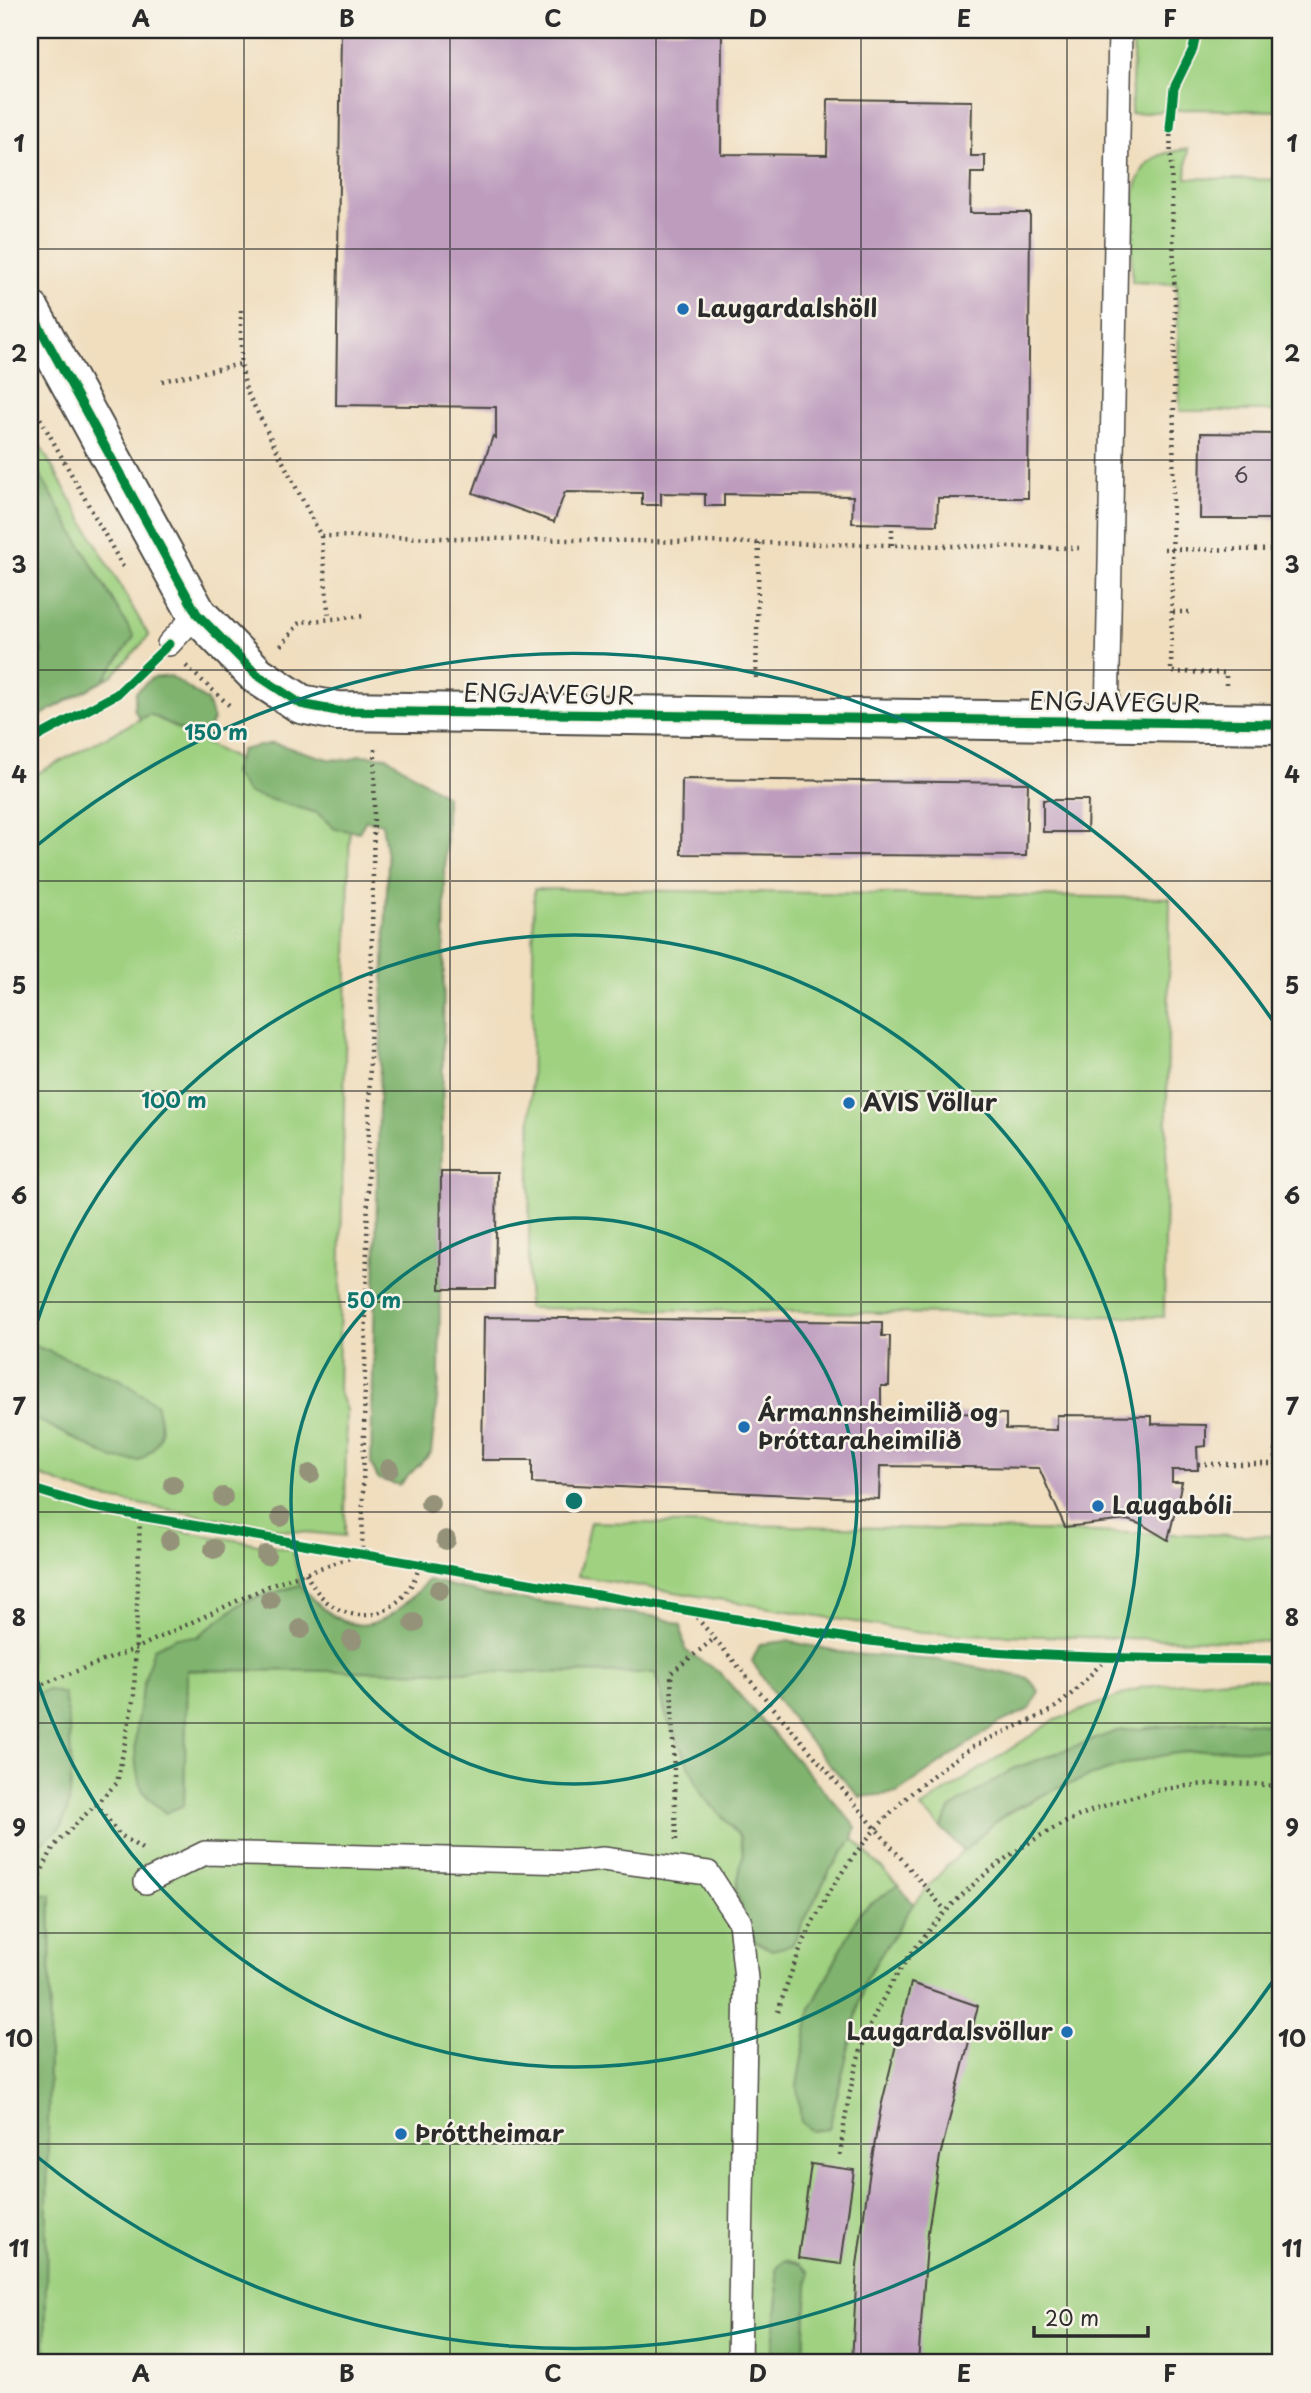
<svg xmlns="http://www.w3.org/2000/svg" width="1311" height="2393" font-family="'Playpen Sans',sans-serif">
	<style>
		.green { fill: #9fd180; stroke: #657e56; stroke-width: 2 }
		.forest { fill: #7fb36e; stroke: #556f4c; stroke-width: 2 }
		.building { fill: #bd9cbe }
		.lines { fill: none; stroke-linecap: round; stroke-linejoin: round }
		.lane-casing { stroke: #494641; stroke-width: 26 }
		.street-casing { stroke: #494641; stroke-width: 42 }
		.path { stroke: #494641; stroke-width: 4.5; stroke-dasharray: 2 5; stroke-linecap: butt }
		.lane { stroke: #fff; stroke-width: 23 }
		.street { stroke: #fff; stroke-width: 38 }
		.cycleway-casing { stroke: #f7f3e8; stroke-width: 13 }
		.cycleway { stroke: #00873e; stroke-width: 9 }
		.tree { fill: #949279 }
		.grid { fill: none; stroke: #2b2b2b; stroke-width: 2; stroke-opacity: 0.55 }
		.ring { fill: none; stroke: #0f766e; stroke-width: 3.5 }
		.poi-dot { fill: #1f6fb2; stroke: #f7f3e8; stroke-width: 2.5 }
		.labels { text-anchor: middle; stroke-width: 5; stroke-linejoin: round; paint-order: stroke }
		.number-label { font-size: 21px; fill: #504750 }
		.poi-label { font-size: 24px; font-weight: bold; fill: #2b2b2b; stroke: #f7f3e8; text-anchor: start }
		.street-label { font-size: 24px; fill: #2b2b2b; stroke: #f7f3e8 }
		.centre { fill: #0f766e; stroke: #f7f3e8; stroke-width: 3.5 }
		.ring-label { font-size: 21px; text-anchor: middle; font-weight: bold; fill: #0f766e; stroke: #f7f3e8; stroke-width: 5; stroke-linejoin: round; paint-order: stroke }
		.neatline { fill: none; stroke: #2b2b2b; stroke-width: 2.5 }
		.grid-label { font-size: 23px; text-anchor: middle; font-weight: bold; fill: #2b2b2b }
	</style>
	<rect width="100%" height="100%" fill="#f7f3e8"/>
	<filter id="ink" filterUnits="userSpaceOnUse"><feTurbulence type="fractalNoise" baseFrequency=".0143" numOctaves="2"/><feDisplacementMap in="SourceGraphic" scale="14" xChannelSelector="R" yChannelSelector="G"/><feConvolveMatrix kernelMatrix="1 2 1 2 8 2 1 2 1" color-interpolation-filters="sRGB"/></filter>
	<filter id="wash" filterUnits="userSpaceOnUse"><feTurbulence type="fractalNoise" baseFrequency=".00686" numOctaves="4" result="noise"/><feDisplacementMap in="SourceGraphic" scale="28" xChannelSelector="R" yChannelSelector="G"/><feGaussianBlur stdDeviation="1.57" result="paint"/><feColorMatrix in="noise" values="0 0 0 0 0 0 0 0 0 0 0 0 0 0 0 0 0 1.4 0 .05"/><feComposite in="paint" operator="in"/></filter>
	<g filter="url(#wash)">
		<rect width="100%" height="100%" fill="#f0debf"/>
		<g class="green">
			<polygon points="1134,30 1281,30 1281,111 1190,109 1131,114"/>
			<path d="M 1188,149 L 1186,178 L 1281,180 L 1281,411 L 1180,411 L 1177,284 L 1132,282 C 1133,251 1126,189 1147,164 C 1158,153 1174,151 1188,149 Z"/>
			<polygon points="30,428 149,636 113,675 30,721"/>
			<polygon points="150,714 350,819 338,1390 346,1410 345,1536 282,1530 94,1496 30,1472 30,777"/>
			<polygon points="534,889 1170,898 1164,1317 528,1308"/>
			<path d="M 30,1493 C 113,1525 206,1534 293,1550 L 300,1585 L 243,1602 L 197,1637 L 177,1637 L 184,1804 L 187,1670 L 657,1673 L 666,1716 L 703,1796 L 740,1835 L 743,1854 L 736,1891 L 792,1944 L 830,1870 L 853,1839 L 898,1885 L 860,1912 L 829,2128 L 865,1980 L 913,1904 L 947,1866 L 1001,1817 L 1047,1793 L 1111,1767 L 1164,1753 L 1227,1747 L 1281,1751 L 1281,2363 L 803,2363 L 809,2272 L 776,2269 L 778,2298 L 771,2363 L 45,2363 L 51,1896 L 30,1894 Z"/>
			<polygon points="590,1522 1281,1536 1281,1642 921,1633 578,1576"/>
			<polygon points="1249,1677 1281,1682 1281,1726 1227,1720 951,1808 941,1828 921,1808 1053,1721 1143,1687"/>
		</g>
		<g class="forest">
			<polygon points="30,457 134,637 103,681 30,721 30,660 43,652 30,625"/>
			<polygon points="171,676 207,701 213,719 207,734 196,738 150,714 140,719 134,709 136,692 152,678"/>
			<polygon points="273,743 328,759 349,760 360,755 387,757 446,796 439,1382 431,1453 399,1485 378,1479 371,1464 380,1063 388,863 382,824 366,820 359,832 335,829 317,813 248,793 233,773 241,750"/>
			<path d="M 30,1344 L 121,1380 L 156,1404 C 164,1433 164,1442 139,1461 L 114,1459 L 30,1416 Z"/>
			<path d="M 428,1580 L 487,1595 L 659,1617 L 681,1625 L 685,1650 L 720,1673 L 856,1827 L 853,1839 L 830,1870 L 792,1945 L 772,1950 L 754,1941 L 736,1891 L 743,1854 L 740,1836 L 703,1796 L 666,1716 L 656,1673 L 187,1670 L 184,1805 L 165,1813 C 158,1806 146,1798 142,1789 C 126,1753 142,1683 154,1648 L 177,1637 L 197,1637 L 243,1602 L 300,1585 C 348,1644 382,1633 428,1580 Z"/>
			<path d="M 787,1641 L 852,1654 L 938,1660 L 1028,1678 L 1039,1691 L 1030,1709 L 997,1724 L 897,1793 L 860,1797 C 818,1754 783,1712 752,1661 L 760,1644 Z"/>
			<path d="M 49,1690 L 64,1694 C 70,1726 79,1802 59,1829 C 55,1834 47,1838 42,1842 L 30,1841 L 30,1795 L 36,1738 L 30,1705 L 33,1694 Z"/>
			<path d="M 1227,1720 L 1281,1726 L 1281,1751 C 1200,1745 1148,1753 1072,1783 C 1048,1792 1021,1803 1000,1818 C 988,1828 976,1840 964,1851 L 941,1828 L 951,1808 L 1013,1769 L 1117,1731 Z"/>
			<polygon points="898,1885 913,1904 865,1980 829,2129 812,2131 801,2122 797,2085 811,2008 860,1912"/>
			<polygon points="30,1894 51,1895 45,2363 30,2363"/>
			<polygon points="785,2260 800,2264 809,2272 803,2363 771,2363 778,2298 776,2269"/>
		</g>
		<g id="blocks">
			<g class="building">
				<polygon points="341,30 722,30 721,154 827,155 828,99 972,101 971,156 985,156 985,173 971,173 970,213 1030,213 1028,498 938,498 937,525 852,523 853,496 724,494 724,506 705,506 705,494 661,493 661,505 642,505 642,493 565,492 554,522 473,493 493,436 496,438 496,407 336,405"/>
				<polygon points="1201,433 1281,434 1281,519 1200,519"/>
				<polygon points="682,779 1028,783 1026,856 681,854"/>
				<polygon points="1043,800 1088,800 1087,832 1043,832"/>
				<polygon points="441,1172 497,1172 495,1289 440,1289"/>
				<polygon points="484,1317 882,1322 882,1336 890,1336 889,1386 881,1386 881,1412 1006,1414 1006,1429 1057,1430 1057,1415 1152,1416 1152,1424 1206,1425 1206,1446 1197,1447 1198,1470 1172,1470 1172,1482 1182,1482 1168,1540 1143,1525 1127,1520 1065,1527 1039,1468 880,1466 879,1499 532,1483 532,1460 482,1460"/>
				<polygon points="911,1983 978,2006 940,2156 928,2232 918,2363 852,2363 857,2265 870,2170 881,2107"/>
				<polygon points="811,2164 854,2170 841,2264 798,2258"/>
			</g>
		</g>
	</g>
	<g filter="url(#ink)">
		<use href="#blocks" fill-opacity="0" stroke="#494641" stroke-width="2"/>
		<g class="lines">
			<defs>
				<g id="lane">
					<polyline points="169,644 197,614"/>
					<polyline points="1107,722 1120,30"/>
					<polyline points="146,1882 205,1853 574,1862 603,1859 708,1873 740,1922 746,1979 739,2363"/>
				</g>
				<polyline id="street" points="30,310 197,614 257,675 301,704 337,711 1281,724"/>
			</defs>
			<use href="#lane" class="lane-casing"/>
			<use href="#street" class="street-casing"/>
			<g class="path">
				<polyline points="1170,128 1175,304 1171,672 1226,673 1226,686"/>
				<polyline points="241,310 241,364 246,390 321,536 1079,548"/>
				<polyline points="162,381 241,364"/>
				<polyline points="30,400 123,567"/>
				<polyline points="321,536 329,619"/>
				<polyline points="892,545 892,524"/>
				<polyline points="1164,549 1281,550"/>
				<polyline points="1173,612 1193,612"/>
				<polyline points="281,646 300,622 365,616"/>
				<polyline points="186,666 229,705"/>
				<polyline points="756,678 759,542"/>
				<polyline points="1198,1464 1276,1464 1279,761"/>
				<path d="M 306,1573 C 333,1633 402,1628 420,1564"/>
				<polyline points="692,1612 945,1910"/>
				<polyline points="30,1689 137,1648 275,1583 362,1554 375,748"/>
				<polyline points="96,1804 119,1834 142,1849"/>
				<polyline points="676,1840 671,1673 715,1638"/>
				<polyline points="30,1894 54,1846 117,1783 134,1696 140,1516"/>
				<path d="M 778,2012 C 811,1902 866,1819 962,1754 C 989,1736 1019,1727 1048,1712 C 1069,1700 1089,1675 1107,1658"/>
				<path d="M 840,2155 C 846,2109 853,2064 872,2021 C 943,1867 1109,1762 1281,1787"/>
			</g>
			<use href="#lane" class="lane"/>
			<use href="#street" class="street"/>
			<defs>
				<g id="cycleway">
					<polyline points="1170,128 1174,88 1193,49 1197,30"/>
					<polyline points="30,310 197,614 257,675 301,704 337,711 1281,724"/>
					<polyline points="30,741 117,694 169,644"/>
					<path d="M 30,1488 L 89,1506 L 140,1516 L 853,1639 C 996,1657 1138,1659 1281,1660"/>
				</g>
			</defs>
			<use href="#cycleway" class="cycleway-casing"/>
			<use href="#cycleway" class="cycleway"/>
		</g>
		<g class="tree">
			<circle cx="389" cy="1469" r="10"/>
			<circle cx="310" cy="1474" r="10"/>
			<circle cx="173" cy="1485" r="10"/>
			<circle cx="223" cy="1497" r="10"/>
			<circle cx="430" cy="1503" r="10"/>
			<circle cx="281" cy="1517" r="10"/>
			<circle cx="170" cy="1540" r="10"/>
			<circle cx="446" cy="1540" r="10"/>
			<circle cx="214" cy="1549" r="10"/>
			<circle cx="266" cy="1555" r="10"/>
			<circle cx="439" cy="1590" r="10"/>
			<circle cx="270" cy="1600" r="10"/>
			<circle cx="414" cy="1623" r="10"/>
			<circle cx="301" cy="1629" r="10"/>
			<circle cx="352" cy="1640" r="10"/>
		</g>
	</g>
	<path class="grid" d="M 244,30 L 244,2363M 450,30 L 450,2363M 656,30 L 656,2363M 861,30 L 861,2363M 1067,30 L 1067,2363M 30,249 L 1281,249M 30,460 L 1281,460M 30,670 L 1281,670M 30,881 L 1281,881M 30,1091 L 1281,1091M 30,1302 L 1281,1302M 30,1512 L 1281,1512M 30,1723 L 1281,1723M 30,1933 L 1281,1933M 30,2144 L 1281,2144"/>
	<g class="ring">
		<circle cx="574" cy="1501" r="283"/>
		<path d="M30 1345A566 566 0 1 1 30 1657"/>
		<path d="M1281 1969A848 848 0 0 1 35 2155M35 847A848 848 0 0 1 1281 1033"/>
	</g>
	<g class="poi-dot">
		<circle cx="683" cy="309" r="7"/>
		<circle cx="849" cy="1103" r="7"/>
		<circle cx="744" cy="1427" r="7"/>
		<circle cx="1098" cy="1506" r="7"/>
		<circle cx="1067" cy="2032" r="7"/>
		<circle cx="401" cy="2134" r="7"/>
	</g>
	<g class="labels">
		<g class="number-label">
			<text x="1241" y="483">6</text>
		</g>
		<g class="poi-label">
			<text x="697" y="317">Laugardalshöll</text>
			<text x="863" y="1111">AVIS Völlur</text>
			<text x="758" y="1421">Ármannsheimilið og<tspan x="758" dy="28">Þróttaraheimilið</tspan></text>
			<text x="1112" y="1514">Laugabóli</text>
			<text x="1053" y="2040" text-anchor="end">Laugardalsvöllur</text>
			<text x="415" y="2142">Þróttheimar</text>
		</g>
		<g class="street-label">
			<text transform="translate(549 695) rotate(1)" y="8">ENGJAVEGUR</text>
			<text transform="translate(1115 703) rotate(1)" y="8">ENGJAVEGUR</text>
		</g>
	</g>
	<circle cx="574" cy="1501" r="10" class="centre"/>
	<g class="ring-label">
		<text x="216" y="740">150 m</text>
		<text x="174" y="1108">100 m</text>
		<text x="374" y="1308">50 m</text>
	</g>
	<rect width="1311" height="2393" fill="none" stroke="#f7f3e8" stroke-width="77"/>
	<path d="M1034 2326v10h114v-10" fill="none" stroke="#2b2b2b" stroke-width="3.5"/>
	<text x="1045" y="2326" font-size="21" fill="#2b2b2b" stroke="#f7f3e8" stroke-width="5" paint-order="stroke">20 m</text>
	<rect x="38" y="38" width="1234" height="2316" class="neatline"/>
	<g class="grid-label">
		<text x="141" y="27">A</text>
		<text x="347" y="27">B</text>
		<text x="553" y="27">C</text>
		<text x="758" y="27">D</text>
		<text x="964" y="27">E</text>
		<text x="1170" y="27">F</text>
		<text x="19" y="152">1</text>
		<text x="1292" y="152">1</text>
		<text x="19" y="362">2</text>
		<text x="1292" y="362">2</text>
		<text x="19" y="573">3</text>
		<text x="1292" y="573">3</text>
		<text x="19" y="783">4</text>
		<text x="1292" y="783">4</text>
		<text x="19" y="994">5</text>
		<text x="1292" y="994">5</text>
		<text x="19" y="1204">6</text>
		<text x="1292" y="1204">6</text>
		<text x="19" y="1415">7</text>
		<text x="1292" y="1415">7</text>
		<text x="19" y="1626">8</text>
		<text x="1292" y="1626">8</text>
		<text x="19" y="1836">9</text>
		<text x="1292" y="1836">9</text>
		<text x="19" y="2047">10</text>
		<text x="1292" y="2047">10</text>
		<text x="19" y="2257">11</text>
		<text x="1292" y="2257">11</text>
		<text x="141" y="2382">A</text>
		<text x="347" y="2382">B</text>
		<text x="553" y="2382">C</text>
		<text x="758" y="2382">D</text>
		<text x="964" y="2382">E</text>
		<text x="1170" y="2382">F</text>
	</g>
</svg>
